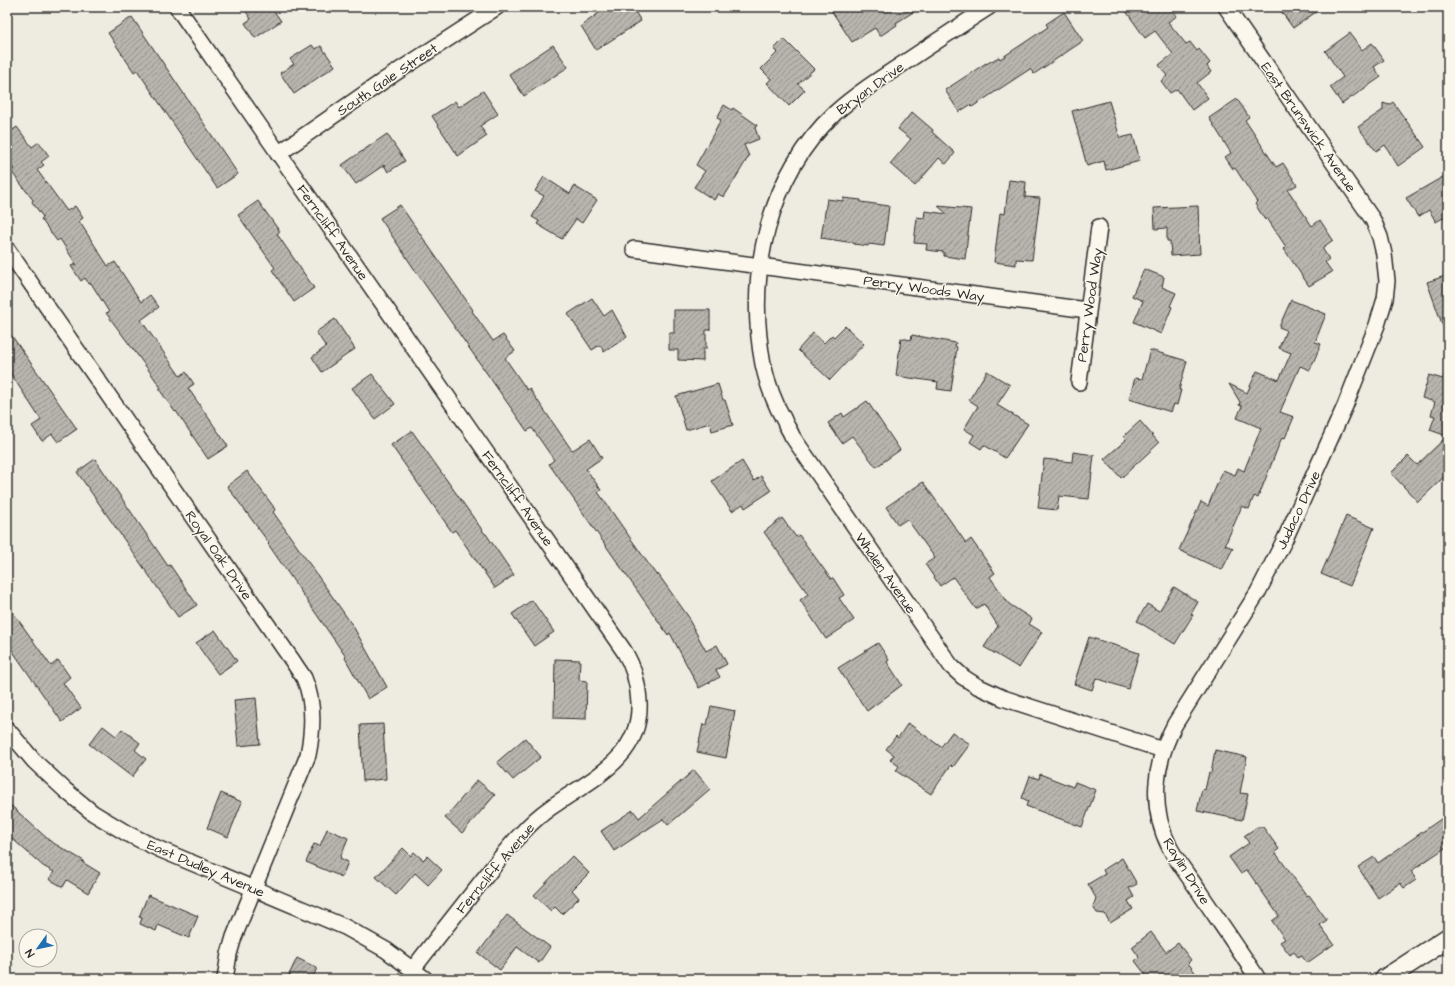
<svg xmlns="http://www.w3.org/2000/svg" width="1455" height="986" font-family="'Architects Daughter',sans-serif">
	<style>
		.building { fill: url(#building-hatch); stroke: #2b2b2b }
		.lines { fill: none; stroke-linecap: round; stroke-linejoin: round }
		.minor-casing { stroke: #2b2b2b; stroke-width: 18 }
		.tertiary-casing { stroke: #2b2b2b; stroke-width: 22 }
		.minor { stroke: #fbf7ec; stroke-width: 15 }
		.tertiary { stroke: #fbf7ec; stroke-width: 19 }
		.labels { text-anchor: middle; stroke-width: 3; stroke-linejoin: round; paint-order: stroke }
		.street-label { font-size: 14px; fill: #2b2b2b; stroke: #fbf7ec }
	</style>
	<defs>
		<pattern id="building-hatch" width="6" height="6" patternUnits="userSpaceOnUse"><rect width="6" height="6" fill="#b8b5ae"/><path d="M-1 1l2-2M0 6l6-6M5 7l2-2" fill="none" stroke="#96938e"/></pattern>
	</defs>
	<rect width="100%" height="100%" fill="#eeebe0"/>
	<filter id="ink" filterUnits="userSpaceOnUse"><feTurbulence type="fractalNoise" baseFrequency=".025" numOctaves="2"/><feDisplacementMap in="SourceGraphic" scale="8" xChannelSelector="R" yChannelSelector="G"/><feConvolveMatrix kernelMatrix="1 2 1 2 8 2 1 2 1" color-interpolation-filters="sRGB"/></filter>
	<g filter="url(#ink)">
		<g class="building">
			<polygon points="243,7 271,7 281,21 255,38 245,23 251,19"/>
			<polygon points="607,7 632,7 641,21 596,50 581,26"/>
			<polygon points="829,7 921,7 896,23 897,25 880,36 875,28 852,42"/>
			<polygon points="1123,7 1171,7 1177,16 1168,22 1186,44 1190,42 1197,51 1199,49 1210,63 1207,66 1211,72 1197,83 1208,98 1192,110 1177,89 1170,93 1161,81 1167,76 1159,65 1173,54 1155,31 1145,38"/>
			<polygon points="1278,7 1323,7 1293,28"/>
			<polygon points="1064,12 1083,41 1034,74 1030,69 972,107 970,105 959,112 945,90 986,63 986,64 999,57 1000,59 1048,27 1046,24"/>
			<polygon points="132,17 238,174 217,188 137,70 134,72 108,33"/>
			<polygon points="1350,33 1362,50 1372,43 1384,60 1374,67 1381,77 1342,104 1330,87 1343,77 1325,51"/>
			<polygon points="784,39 814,69 798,84 805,90 789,106 767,83 771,79 761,69 778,52 774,49"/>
			<polygon points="312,45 315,49 321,46 335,66 294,94 280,73 294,64 290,59"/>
			<polygon points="553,45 568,67 524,96 509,74"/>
			<polygon points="483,91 498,114 480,126 487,136 458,156 432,116 455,101 459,107"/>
			<polygon points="1237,99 1249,117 1245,120 1276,167 1283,163 1297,185 1288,190 1312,226 1320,220 1333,240 1322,248 1329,259 1325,262 1332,272 1309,286 1284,249 1286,247 1267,218 1265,220 1255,204 1257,202 1235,168 1233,169 1225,157 1231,153 1209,118"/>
			<polygon points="1109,101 1120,138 1133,135 1140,161 1106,170 1104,161 1087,166 1072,111"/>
			<polygon points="1393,102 1425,147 1398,166 1385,145 1376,151 1358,127 1383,110 1383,103 1389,105"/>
			<polygon points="724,105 732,110 733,108 757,125 755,128 759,139 744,145 749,156 724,197 718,194 714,200 694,187 705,171 696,165 721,120 717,118"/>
			<polygon points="912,112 933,130 932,132 955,153 946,164 939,158 915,186 890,164 911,139 898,129"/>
			<polygon points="17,127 32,147 39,142 49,156 41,162 44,165 37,170 67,211 75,206 83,218 79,221 108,266 115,262 141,302 150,295 159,307 141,320 180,376 186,372 194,384 188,388 228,446 208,459 176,411 175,412 159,389 161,388 150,372 106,313 109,312 91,283 89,284 85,278 81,281 71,266 76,264 60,239 57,241 41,219 43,217 32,202 33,200 11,171 14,169 7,161 7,134"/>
			<polygon points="387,134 405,161 388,172 384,165 356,184 342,165"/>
			<polygon points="1448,174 1448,215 1436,222 1429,210 1418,217 1406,198"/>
			<polygon points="544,177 570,194 574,186 597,200 582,223 576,219 562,239 537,224 539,221 532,217 544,196 535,191"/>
			<polygon points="1009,180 1026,182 1025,197 1040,198 1032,260 1016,259 1016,265 994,262 1000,213 1005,214"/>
			<polygon points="843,198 861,200 861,202 889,206 884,246 869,244 868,246 854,244 854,243 821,238 827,199 843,201"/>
			<polygon points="258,201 280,232 277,234 314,288 294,302 272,270 275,268 238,215"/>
			<polygon points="400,205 473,310 472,311 493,341 503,335 515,351 505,358 527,390 529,388 571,449 573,450 590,439 602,458 586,469 601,490 598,492 657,576 658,574 690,619 689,620 706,651 717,645 727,664 716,670 720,677 699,688 670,633 668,635 549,464 554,460 532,428 527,431 421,279 380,218"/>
			<polygon points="938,206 971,209 965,259 944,256 944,252 926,250 927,244 914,243 917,217 924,218 925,211 947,214"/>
			<polygon points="1198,206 1200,254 1171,256 1170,241 1167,241 1167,228 1155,229 1154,208"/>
			<polygon points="1144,269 1164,277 1162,287 1176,293 1170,306 1172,307 1161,334 1134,322 1143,301 1132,296"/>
			<polygon points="1448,275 1448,335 1446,335 1427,282"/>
			<polygon points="592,298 604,316 612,310 627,337 604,352 600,345 592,350 568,314"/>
			<polygon points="1291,300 1326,314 1315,342 1321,344 1310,370 1300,366 1280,412 1294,417 1285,438 1282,437 1258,498 1254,496 1249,509 1242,506 1225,545 1233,548 1222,570 1179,550 1201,502 1208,506 1223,470 1235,475 1238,468 1244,471 1261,428 1237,418 1242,406 1239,405 1240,402 1229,384 1247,393 1257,371 1279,380 1291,353 1279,348 1286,330 1279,327"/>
			<polygon points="674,310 710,310 710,330 706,330 706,349 703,349 703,361 678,360 678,350 669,350 669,333 674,333"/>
			<polygon points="335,319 355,349 322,372 312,357 326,347 316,332"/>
			<polygon points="845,326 864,344 830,380 798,350 813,333 824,343 832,335 834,337"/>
			<polygon points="7,329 77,429 58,442 52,434 42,441 32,426 41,420 7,368"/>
			<polygon points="912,335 956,343 955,346 957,347 951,391 937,389 938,382 896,376 901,338 911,340"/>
			<polygon points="1150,350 1187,361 1179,390 1181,390 1177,405 1174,404 1171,412 1129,399 1135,378 1142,379"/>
			<polygon points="987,371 1010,385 997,405 1028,424 1005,458 984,445 981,449 970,442 974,435 964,429 978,406 969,400"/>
			<polygon points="1445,373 1448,373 1448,473 1418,502 1391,473 1408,456 1417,465 1447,436 1430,430 1435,416 1431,415 1435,402 1422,398 1429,375 1443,379"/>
			<polygon points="372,374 395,404 375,419 352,388"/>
			<polygon points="718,384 723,400 725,400 733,425 712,431 710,423 686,430 676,396"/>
			<polygon points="867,401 900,450 876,467 852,436 842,443 828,423 842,413 844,417"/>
			<polygon points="1140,421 1159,443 1121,478 1104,459 1126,440 1123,437"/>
			<polygon points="412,431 485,534 486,534 514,575 495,588 455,530 452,532 391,445"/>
			<polygon points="1073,452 1094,455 1089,499 1059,496 1057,510 1038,508 1044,459 1072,462"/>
			<polygon points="95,459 168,566 170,565 197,605 178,617 77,472"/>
			<polygon points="742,461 754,481 761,476 771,491 745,508 743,504 732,511 712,481"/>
			<polygon points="247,471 273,506 275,510 273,512 353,626 387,687 368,699 345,658 346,657 268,544 269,543 227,486"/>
			<polygon points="923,482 966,543 971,539 995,573 990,577 1009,604 1032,619 1029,624 1042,632 1019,668 984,647 998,626 984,604 976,609 953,577 940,586 925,564 935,558 907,519 898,525 886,507"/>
			<polygon points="1346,516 1374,528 1350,586 1321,574"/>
			<polygon points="782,518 796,537 799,535 831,579 833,578 844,595 839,598 854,620 826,639 800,600 808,594 764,532"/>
			<polygon points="1174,587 1198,602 1191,614 1193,615 1175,644 1137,621 1147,604 1159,611"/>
			<polygon points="532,600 554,632 534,646 512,614"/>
			<polygon points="7,604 51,666 58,660 70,677 63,683 81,708 62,722 7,643"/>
			<polygon points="215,630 237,661 218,674 196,643"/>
			<polygon points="1089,637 1139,653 1128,689 1096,678 1092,690 1074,684"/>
			<polygon points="878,643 889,660 887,662 902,685 867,711 838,668"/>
			<polygon points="555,659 580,660 579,680 587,681 586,719 554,718"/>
			<polygon points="256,698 260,744 238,746 234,700"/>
			<polygon points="711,706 735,711 726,758 697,752 703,724 707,725"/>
			<polygon points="908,723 941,747 952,732 970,744 953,767 951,765 931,794 896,771 899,766 890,760 894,755 886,749 896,736 898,738"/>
			<polygon points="383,724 386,779 363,781 360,725"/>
			<polygon points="103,726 116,736 122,729 140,743 135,750 146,759 132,777 89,744"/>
			<polygon points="525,738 541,757 513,780 497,762"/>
			<polygon points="1215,750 1247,757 1240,793 1248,794 1242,820 1197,811 1202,789 1205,790 1209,772 1211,773"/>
			<polygon points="694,770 710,789 668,825 663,819 614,851 601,831 633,810 639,818"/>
			<polygon points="1040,774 1073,787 1075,782 1096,790 1082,827 1026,806 1028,801 1022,798 1030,776 1039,779"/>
			<polygon points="477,780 495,795 462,833 445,818"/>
			<polygon points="221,793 242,802 228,837 207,828"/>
			<polygon points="7,802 50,841 84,861 82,862 100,873 88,893 67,880 63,887 49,879 54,872 43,866 7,834"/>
			<polygon points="1448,814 1448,846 1411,871 1416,880 1404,888 1400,883 1378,898 1358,867 1374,857 1378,863"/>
			<polygon points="1257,827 1263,827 1279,849 1275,852 1307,896 1309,895 1327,920 1320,925 1334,944 1307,963 1301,955 1298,957 1294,952 1290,955 1280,942 1285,939 1272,921 1279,916 1247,870 1241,874 1229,857 1249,843 1244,836"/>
			<polygon points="327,829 348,838 340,858 348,862 342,877 306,862 314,844 320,846"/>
			<polygon points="403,848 411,856 414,852 423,860 427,856 442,870 428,885 415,873 396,895 376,877"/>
			<polygon points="572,856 589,873 572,890 579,898 562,914 555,907 551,911 534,895"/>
			<polygon points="1122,858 1137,884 1129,888 1134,897 1128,901 1133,909 1110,923 1105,914 1097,913 1093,907 1096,898 1088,884 1105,874 1103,870"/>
			<polygon points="148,895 198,916 189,938 158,925 156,931 140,924 142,918 139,917"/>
			<polygon points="507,915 550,947 539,963 517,947 500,970 478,953"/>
			<polygon points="1151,932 1166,952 1178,943 1191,960 1188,963 1200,979 1149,979 1135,961 1139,957 1132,947"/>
			<polygon points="297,958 317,968 312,979 287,979"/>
		</g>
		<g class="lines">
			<defs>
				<g id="minor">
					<path d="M 177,7 L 624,651 C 634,667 638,683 639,702 C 642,759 589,780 550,808 C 540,815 530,824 521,834 C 507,848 495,865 482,881 C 459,910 436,939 413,969"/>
					<path d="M 989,7 C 959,26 930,46 901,65 C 878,80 855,95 835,113 C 768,176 746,275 763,364 C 767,382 775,404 784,420 C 786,426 790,430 792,436 L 951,666 L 963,677 L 977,686 L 1003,698 L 1163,750"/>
					<path d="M 1226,7 L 1373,220 L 1380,237 L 1384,254 L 1387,281 L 1385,299 L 1377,325 L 1345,406 L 1285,539 L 1258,592 L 1175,724 C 1154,763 1149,807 1170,848 C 1179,865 1192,880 1202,896 C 1221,924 1240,951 1258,979"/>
					<polyline points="278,154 386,79 497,7"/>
					<path d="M 7,249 L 294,663 C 297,668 301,673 304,678 C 315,703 313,730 308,755 L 234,937 L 229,954 L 225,979"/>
					<polyline points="634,249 1087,310"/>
					<polyline points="1079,382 1099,227"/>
					<polyline points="7,729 34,761 65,790 93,813 128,834 159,849 345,927 386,950 425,979"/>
				</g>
				<polyline id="tertiary" points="1385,979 1448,938"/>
			</defs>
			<use href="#minor" class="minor-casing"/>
			<use href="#tertiary" class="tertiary-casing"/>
			<use href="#minor" class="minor"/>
			<use href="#tertiary" class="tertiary"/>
		</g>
	</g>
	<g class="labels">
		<g class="street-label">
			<text transform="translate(387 79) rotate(-34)" y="5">South Gale Street</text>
			<text transform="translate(870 88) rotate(-36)" y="5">Bryan Drive</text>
			<text transform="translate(1309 127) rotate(55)" y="5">East Brunswick Avenue</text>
			<text transform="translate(333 232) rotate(55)" y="5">Ferncliff Avenue</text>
			<text transform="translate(924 288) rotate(8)" y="5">Perry Woods Way</text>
			<text transform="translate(1089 305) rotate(-82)" y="5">Perry Wood Way</text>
			<text transform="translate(518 498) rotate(55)" y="5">Ferncliff Avenue</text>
			<text transform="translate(1298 510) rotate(-65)" y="5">Judaco Drive</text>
			<text transform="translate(219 555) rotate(55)" y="5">Royal Oak Drive</text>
			<text transform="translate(886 573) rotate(55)" y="5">Whalen Avenue</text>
			<text transform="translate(206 868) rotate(23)" y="5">East Dudley Avenue</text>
			<text transform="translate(495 868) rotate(-50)" y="5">Ferncliff Avenue</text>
			<text transform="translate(1187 871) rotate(58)" y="5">Raylin Drive</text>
		</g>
	</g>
	<rect width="1455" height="986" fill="none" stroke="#fbf7ec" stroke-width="24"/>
	<rect x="12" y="12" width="1431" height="962" fill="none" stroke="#2b2b2b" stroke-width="1.5" filter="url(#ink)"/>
	<g transform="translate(38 948) rotate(237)"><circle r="19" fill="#fbf7ec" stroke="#a8a59f"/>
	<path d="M0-3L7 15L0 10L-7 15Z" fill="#1f6fb2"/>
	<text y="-6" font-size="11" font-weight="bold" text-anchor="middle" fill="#2b2b2b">N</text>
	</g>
</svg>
